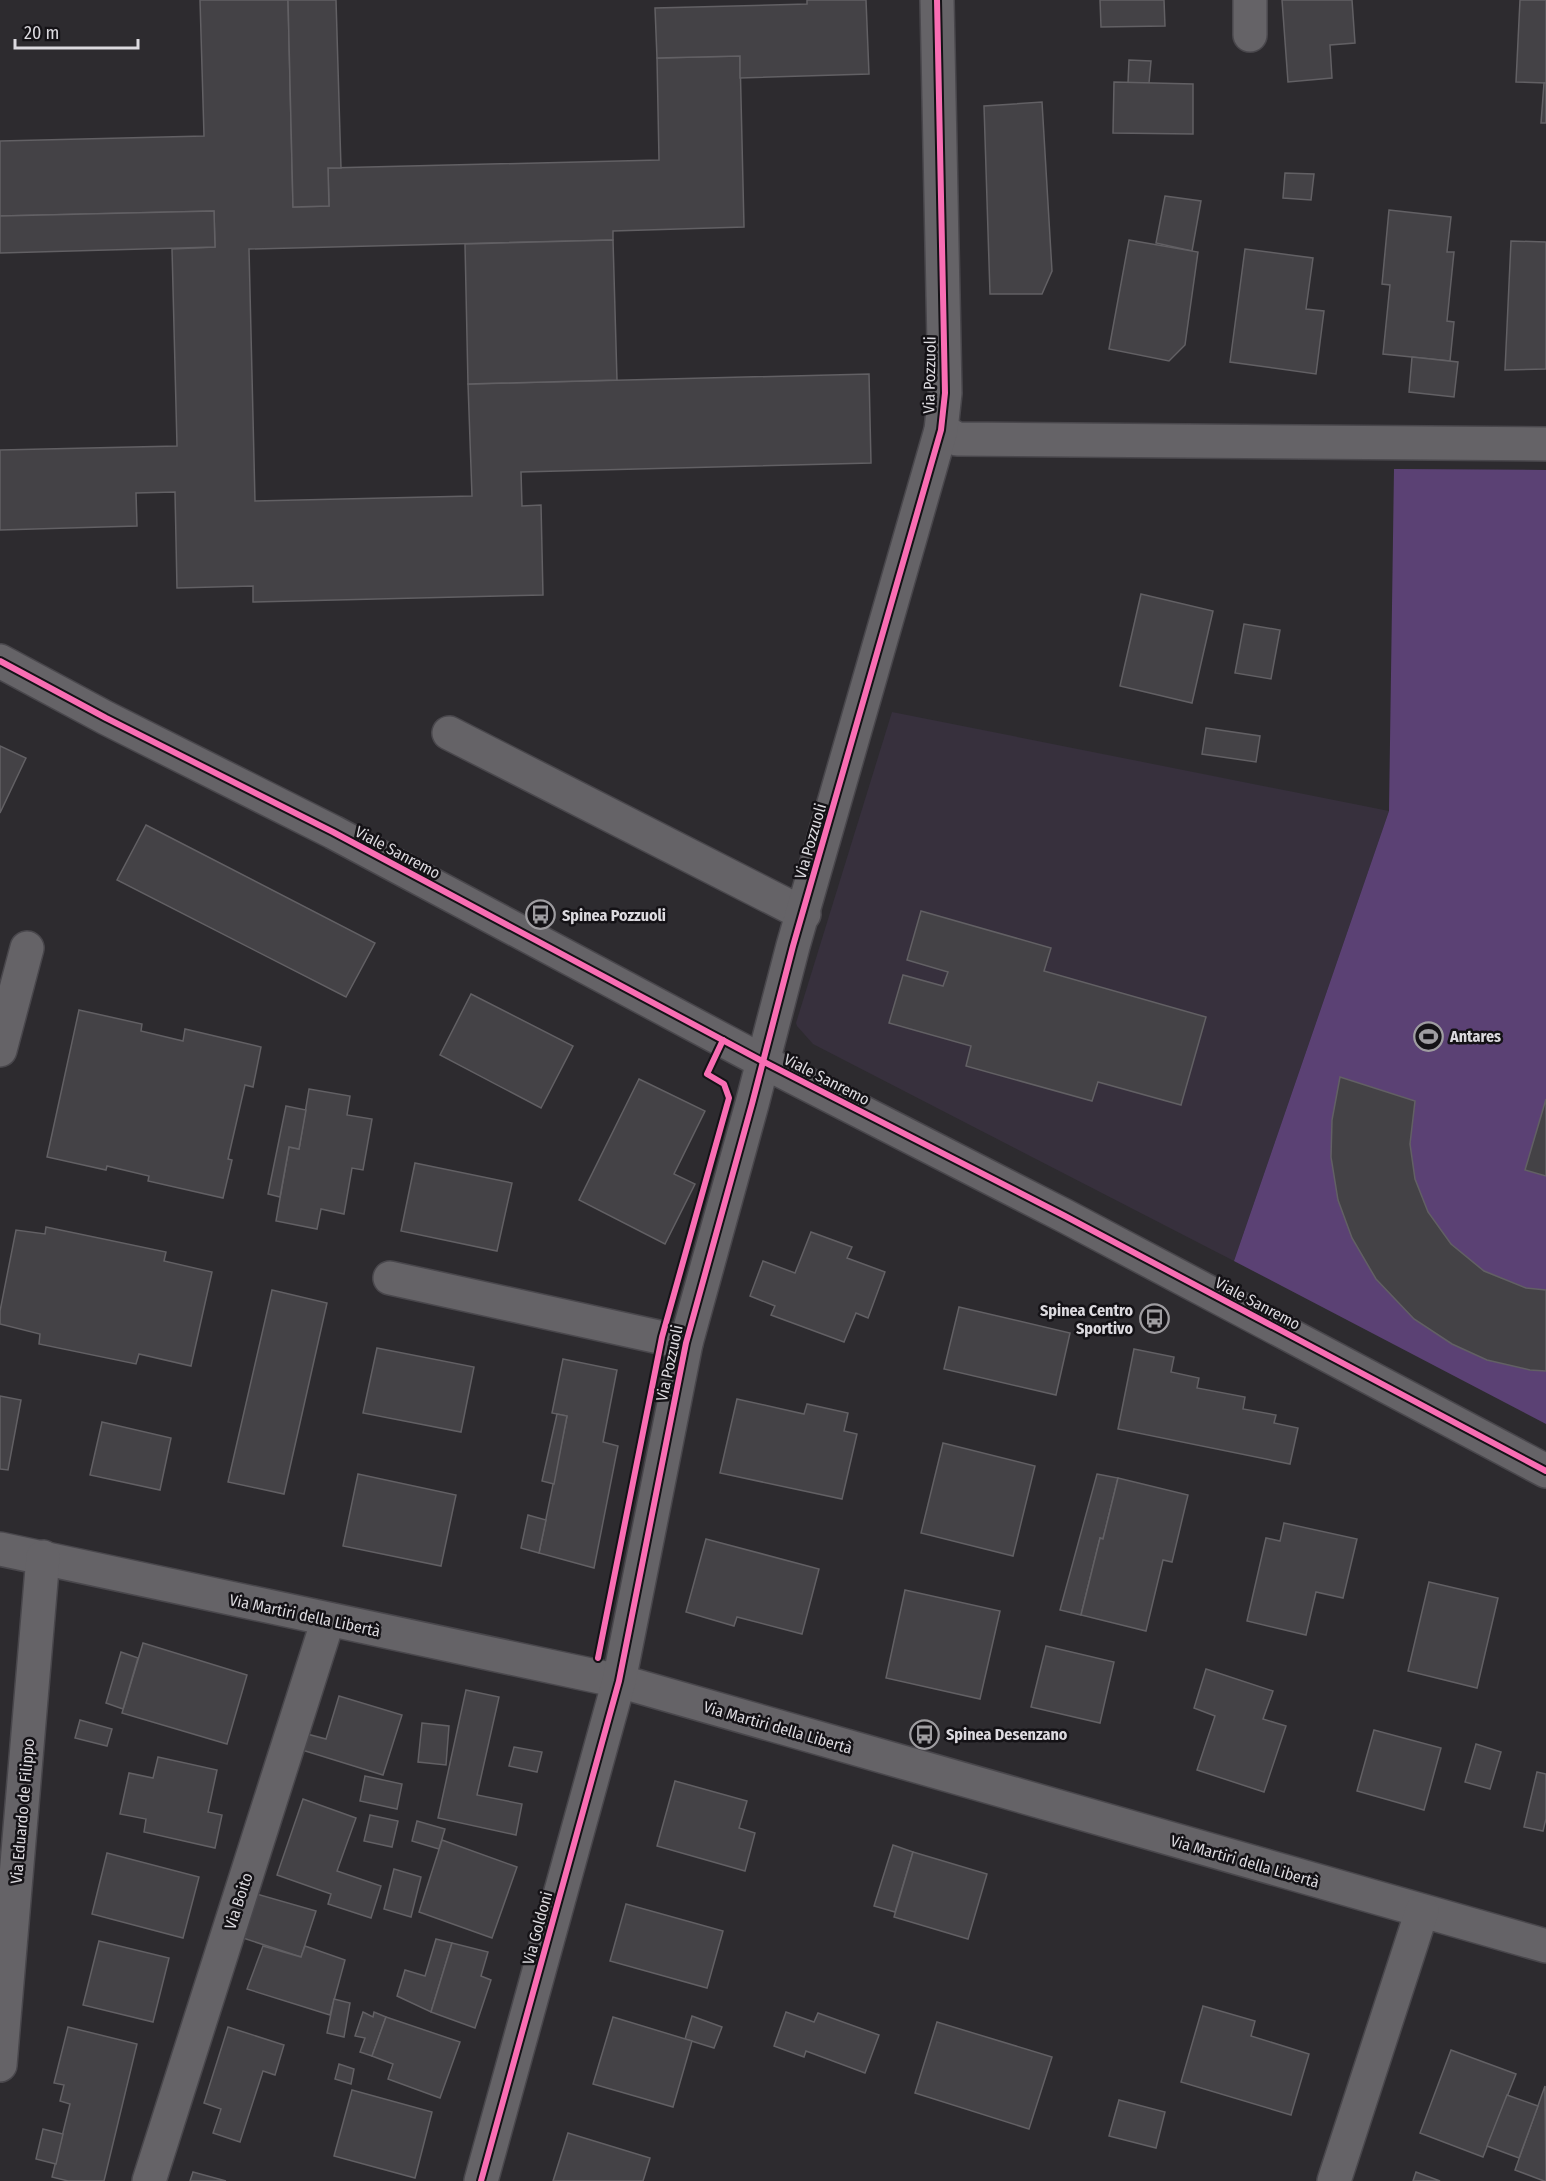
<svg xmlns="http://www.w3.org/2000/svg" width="1546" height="2181" font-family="'Fira Sans Condensed',sans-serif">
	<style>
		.built { fill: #37303d }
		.green { fill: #5b4174 }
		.building { fill: #444246; stroke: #626064; stroke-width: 1.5 }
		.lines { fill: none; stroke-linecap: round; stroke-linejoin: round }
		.minor-casing { stroke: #49474c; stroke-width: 36 }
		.tertiary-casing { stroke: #49474c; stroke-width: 36 }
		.minor { stroke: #656367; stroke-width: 33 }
		.tertiary { stroke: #656367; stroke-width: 33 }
		.cycleway-casing { stroke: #141216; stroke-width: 10 }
		.cycleway { stroke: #f96db3; stroke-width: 6 }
		.labels { text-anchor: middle; stroke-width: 5; stroke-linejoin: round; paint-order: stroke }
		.street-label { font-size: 16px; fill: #dcdadf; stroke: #141216 }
		.poi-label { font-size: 16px; font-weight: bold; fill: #dcdadf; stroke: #141216; text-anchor: start }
	</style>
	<rect width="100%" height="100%" fill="#2d2b2f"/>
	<polygon class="built" points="892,712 1389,811 1234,1261 813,1044 797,1026 796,1023"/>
	<polygon class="green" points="1394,469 1546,470 1546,1424 1234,1261 1389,811"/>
	<g class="building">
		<polygon points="200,0 288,0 293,207 329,206 328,168 659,160 657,58 740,56 744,227 613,231 613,240 249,249 255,501 472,496 468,384 869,374 871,463 521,472 522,506 541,505 543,595 253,602 253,586 177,588 175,492 136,493 137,526 0,530 0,450 177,446 172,249 215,247 214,211 0,216 0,141 204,136"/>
		<polygon points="288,0 336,0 341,168 328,168 329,206 293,207"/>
		<polygon points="807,0 866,0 869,74 740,78 740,56 657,58 655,8 807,4"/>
		<polygon points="1100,0 1164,0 1165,26 1101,27"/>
		<polygon points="1282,0 1352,0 1355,43 1330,45 1332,78 1288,82"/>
		<polygon points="1520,0 1546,0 1546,83 1516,82"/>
		<polygon points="1129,60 1151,61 1149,83 1128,83"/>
		<polygon points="1114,82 1193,84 1193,134 1113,133"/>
		<polygon points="1544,83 1546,83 1546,123 1541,123"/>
		<polygon points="1042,102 1052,271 1042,294 990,294 984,106"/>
		<polygon points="1285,173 1314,174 1311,200 1283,198"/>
		<polygon points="1165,196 1201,201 1192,251 1156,243"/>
		<polygon points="1389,210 1451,217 1447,252 1454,252 1447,321 1454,322 1450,361 1383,354 1390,285 1382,284"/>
		<polygon points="214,211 215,247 0,253 0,216"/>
		<polygon points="613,240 617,380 468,384 465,244"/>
		<polygon points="1129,240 1198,252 1185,345 1169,361 1109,349"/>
		<polygon points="1511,241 1546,242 1546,369 1505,370"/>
		<polygon points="1245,249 1313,258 1306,309 1324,311 1316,374 1230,362"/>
		<polygon points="1412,357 1458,362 1454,397 1409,392"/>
		<polygon points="1141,594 1213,611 1192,703 1120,686"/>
		<polygon points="1244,624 1280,630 1271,679 1235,673"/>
		<polygon points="1206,728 1260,736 1256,762 1202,754"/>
		<polygon points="0,746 26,758 0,813"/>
		<polygon points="146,825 375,943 346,997 117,880"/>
		<polygon points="921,911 1051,948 1044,971 1206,1017 1181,1105 1098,1082 1092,1101 966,1066 971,1046 889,1023 903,975 943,986 948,972 907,960"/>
		<polygon points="471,994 573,1046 541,1108 440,1055"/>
		<polygon points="79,1010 142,1024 141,1031 183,1041 185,1029 261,1047 253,1087 245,1085 228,1159 232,1160 223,1198 148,1181 149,1176 107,1166 106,1170 47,1157"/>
		<polygon points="1340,1077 1415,1101 1410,1144 1415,1179 1428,1212 1451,1244 1484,1271 1526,1288 1546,1290 1546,1371 1530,1370 1487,1360 1452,1344 1414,1319 1376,1279 1352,1238 1338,1200 1331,1157 1332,1120"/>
		<polygon points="639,1079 705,1111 674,1174 695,1184 665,1244 579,1200"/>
		<polygon points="309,1089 350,1096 347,1115 372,1119 363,1170 352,1168 344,1214 321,1209 317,1229 276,1221 289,1147 299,1149"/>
		<polygon points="1546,1099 1546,1176 1525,1170"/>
		<polygon points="286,1106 306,1110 299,1149 289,1147 280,1197 268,1194"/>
		<polygon points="415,1163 512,1183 497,1251 401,1231"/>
		<polygon points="46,1227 166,1252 164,1261 212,1272 191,1366 139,1354 136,1364 39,1344 40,1334 0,1324 0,1311 16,1230 45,1234"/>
		<polygon points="811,1232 852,1247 847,1258 885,1272 868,1318 856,1313 844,1342 771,1315 775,1306 750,1296 763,1261 795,1273"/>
		<polygon points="272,1290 327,1303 284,1494 228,1482"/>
		<polygon points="959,1307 1070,1333 1056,1395 944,1369"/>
		<polygon points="377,1348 474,1367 461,1432 363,1413"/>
		<polygon points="1134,1349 1174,1357 1171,1372 1199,1378 1197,1388 1245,1397 1243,1409 1276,1415 1274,1423 1298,1428 1290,1464 1118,1429"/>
		<polygon points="563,1359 617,1370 603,1442 618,1446 594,1568 539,1553 567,1416 552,1413"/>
		<polygon points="0,1396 21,1400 8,1470 0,1469"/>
		<polygon points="737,1399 804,1414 807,1404 848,1413 844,1431 857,1434 842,1499 720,1473"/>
		<polygon points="557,1414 567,1416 554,1484 542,1481"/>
		<polygon points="102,1422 171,1438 160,1490 90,1475"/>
		<polygon points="943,1443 1035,1466 1013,1556 921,1533"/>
		<polygon points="358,1474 456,1495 441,1566 343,1546"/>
		<polygon points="1097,1474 1118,1478 1103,1539 1100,1538 1081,1615 1060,1610"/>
		<polygon points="1118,1478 1188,1495 1172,1562 1163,1560 1146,1631 1081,1615 1100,1538 1103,1539"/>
		<polygon points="528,1515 546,1520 539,1553 521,1548"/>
		<polygon points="1284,1523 1357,1539 1343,1598 1316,1592 1306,1635 1247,1621 1266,1538 1280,1541"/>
		<polygon points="706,1539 819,1569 802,1634 737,1617 734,1626 686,1612"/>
		<polygon points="1429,1582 1498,1598 1477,1688 1408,1671"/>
		<polygon points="905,1590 1000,1611 980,1699 886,1678"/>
		<polygon points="143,1643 247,1675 227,1744 122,1713"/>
		<polygon points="1046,1646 1114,1662 1100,1723 1031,1707"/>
		<polygon points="121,1652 138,1658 123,1709 106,1703"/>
		<polygon points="1206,1669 1273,1691 1263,1719 1286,1726 1264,1792 1197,1770 1215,1716 1194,1708"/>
		<polygon points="466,1690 499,1697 477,1795 522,1804 516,1835 438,1818"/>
		<polygon points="339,1696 402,1715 383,1775 302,1750 307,1734 326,1739"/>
		<polygon points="80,1720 112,1729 107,1746 75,1738"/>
		<polygon points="422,1723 449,1726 446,1765 418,1762"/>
		<polygon points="1374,1730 1441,1748 1424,1810 1357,1791"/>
		<polygon points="1476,1744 1501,1752 1490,1789 1465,1782"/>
		<polygon points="514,1747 542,1752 537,1772 509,1766"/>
		<polygon points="158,1757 217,1770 208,1812 222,1815 215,1848 144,1832 146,1819 120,1814 129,1773 153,1778"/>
		<polygon points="1537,1772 1546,1774 1546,1819 1543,1831 1524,1827"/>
		<polygon points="365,1776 402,1784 397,1809 360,1801"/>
		<polygon points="675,1781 747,1801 739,1828 755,1833 745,1871 657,1846"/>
		<polygon points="303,1799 356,1818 337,1871 381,1886 371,1918 328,1904 331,1894 277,1875"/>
		<polygon points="370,1815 398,1821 392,1847 364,1841"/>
		<polygon points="417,1821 445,1829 439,1849 412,1841"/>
		<polygon points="442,1840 517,1867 492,1938 419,1912"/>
		<polygon points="893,1845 913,1852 895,1912 874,1906"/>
		<polygon points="913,1852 987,1874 968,1939 894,1917"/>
		<polygon points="107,1853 199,1877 183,1938 92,1914"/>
		<polygon points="394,1869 421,1877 411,1917 384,1909"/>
		<polygon points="253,1893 316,1911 301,1957 240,1937"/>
		<polygon points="626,1904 723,1931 707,1988 610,1961"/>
		<polygon points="436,1939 452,1943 431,2012 397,1996 405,1970 425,1976"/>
		<polygon points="99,1941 169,1958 153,2022 83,2005"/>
		<polygon points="452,1943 488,1952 481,1976 491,1980 475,2028 431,2012"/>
		<polygon points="263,1946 301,1957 305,1946 345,1960 330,2015 247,1989"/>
		<polygon points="334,1999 350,2003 344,2037 327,2033"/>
		<polygon points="1203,2006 1255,2021 1251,2036 1309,2054 1291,2115 1181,2082"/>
		<polygon points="363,2012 373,2017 374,2012 386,2017 372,2056 360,2052 365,2038 355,2036"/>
		<polygon points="786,2012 814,2022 818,2013 879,2035 865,2073 806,2051 804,2057 774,2046"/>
		<polygon points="692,2016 722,2027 714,2048 685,2039"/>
		<polygon points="386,2017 460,2042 440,2098 388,2079 393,2064 372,2056"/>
		<polygon points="613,2017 692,2041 673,2107 593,2084"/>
		<polygon points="937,2022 1052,2057 1029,2129 915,2093"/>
		<polygon points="68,2027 137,2044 104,2181 68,2181 52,2177 70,2104 60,2101 64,2085 54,2083"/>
		<polygon points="228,2027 284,2045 275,2075 263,2071 240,2142 213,2133 221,2109 204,2103"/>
		<polygon points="1451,2050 1516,2074 1483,2157 1420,2133"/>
		<polygon points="339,2064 354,2069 351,2084 335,2079"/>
		<polygon points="1545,2086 1546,2181 1544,2181 1515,2170"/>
		<polygon points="352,2090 432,2112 415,2178 334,2156"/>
		<polygon points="1507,2095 1538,2106 1519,2158 1487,2146"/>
		<polygon points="1119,2100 1165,2112 1156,2148 1109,2136"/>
		<polygon points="43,2129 63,2134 56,2164 36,2159"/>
		<polygon points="568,2133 650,2158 643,2181 553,2181"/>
		<polygon points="193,2172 226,2181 190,2181"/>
		<polygon points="1416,2172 1440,2181 1413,2181"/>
	</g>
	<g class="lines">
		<defs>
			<g id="minor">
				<polyline points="1250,0 1250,35"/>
				<polyline points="941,430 957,439 1546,444"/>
				<polyline points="449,733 804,914"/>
				<polyline points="0,1050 27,948"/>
				<polyline points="390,1278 686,1343"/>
				<polyline points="0,1549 619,1681 1546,1946"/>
				<polyline points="0,2065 43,1557"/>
				<polyline points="149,2181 328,1620"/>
				<polyline points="481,2181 619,1681 686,1343 752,1104 793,946 941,430 945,393 937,0"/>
				<polyline points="1334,2181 1422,1911"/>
			</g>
			<polyline id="tertiary" points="0,661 106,718 333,832 762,1061 1065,1216 1546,1471"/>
		</defs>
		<use href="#minor" class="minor-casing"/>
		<use href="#tertiary" class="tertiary-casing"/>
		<use href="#minor" class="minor"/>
		<use href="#tertiary" class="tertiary"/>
		<defs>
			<g id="cycleway">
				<polyline points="0,661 106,718 333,832 762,1061 1065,1216 1546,1471"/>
				<polyline points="598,1658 662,1337 729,1098 724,1084 707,1074 723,1040"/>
				<polyline points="481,2181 619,1681 686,1343 752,1104 793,946 941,430 945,393 937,0"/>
			</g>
		</defs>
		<use href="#cycleway" class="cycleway-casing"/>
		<use href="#cycleway" class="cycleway"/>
	</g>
	<defs>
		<symbol id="bus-ring" viewBox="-11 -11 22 22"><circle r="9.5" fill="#141216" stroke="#9f9da1" stroke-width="1.5"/><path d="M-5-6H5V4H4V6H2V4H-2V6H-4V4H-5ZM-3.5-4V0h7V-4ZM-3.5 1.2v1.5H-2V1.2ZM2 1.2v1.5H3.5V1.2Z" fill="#9f9da1"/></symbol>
		<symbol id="stadium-ring" viewBox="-11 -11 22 22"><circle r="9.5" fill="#141216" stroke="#9f9da1" stroke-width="1.5"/><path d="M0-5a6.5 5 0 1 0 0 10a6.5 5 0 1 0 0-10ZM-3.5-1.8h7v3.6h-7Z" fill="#9f9da1"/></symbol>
	</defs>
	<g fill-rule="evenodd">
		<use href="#bus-ring" x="524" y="898" width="33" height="33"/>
		<use href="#stadium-ring" x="1412" y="1020" width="33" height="33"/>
		<use href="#bus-ring" x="1138" y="1302" width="33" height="33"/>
		<use href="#bus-ring" x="908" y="1718" width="33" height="33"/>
	</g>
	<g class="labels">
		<g class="street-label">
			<text transform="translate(929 375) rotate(-89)" y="6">Via Pozzuoli</text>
			<text transform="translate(810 841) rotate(-74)" y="6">Via Pozzuoli</text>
			<text transform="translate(398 852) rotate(28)" y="6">Viale Sanremo</text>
			<text transform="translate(827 1079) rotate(27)" y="6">Viale Sanremo</text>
			<text transform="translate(1258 1303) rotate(28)" y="6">Viale Sanremo</text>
			<text transform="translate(669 1363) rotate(-78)" y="6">Via Pozzuoli</text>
			<text transform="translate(305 1615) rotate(12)" y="6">Via Martiri della Libertà</text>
			<text transform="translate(778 1727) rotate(16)" y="6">Via Martiri della Libertà</text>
			<text transform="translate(22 1811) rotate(-85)" y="6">Via Eduardo de Filippo</text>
			<text transform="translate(1245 1861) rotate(16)" y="6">Via Martiri della Libertà</text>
			<text transform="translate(238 1901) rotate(-72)" y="6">Via Boito</text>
			<text transform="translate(537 1928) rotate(-75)" y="6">Via Goldoni</text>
		</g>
		<g class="poi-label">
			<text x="562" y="921">Spinea Pozzuoli</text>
			<text x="1450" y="1042">Antares</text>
			<text x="1133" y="1316" text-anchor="end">Spinea Centro<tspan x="1133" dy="18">Sportivo</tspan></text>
			<text x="946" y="1740">Spinea Desenzano</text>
		</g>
	</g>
	<path d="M15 39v9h123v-9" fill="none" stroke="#dcdadf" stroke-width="3"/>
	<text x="24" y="39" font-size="18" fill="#dcdadf" stroke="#141216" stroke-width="4.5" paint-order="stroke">20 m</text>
</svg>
